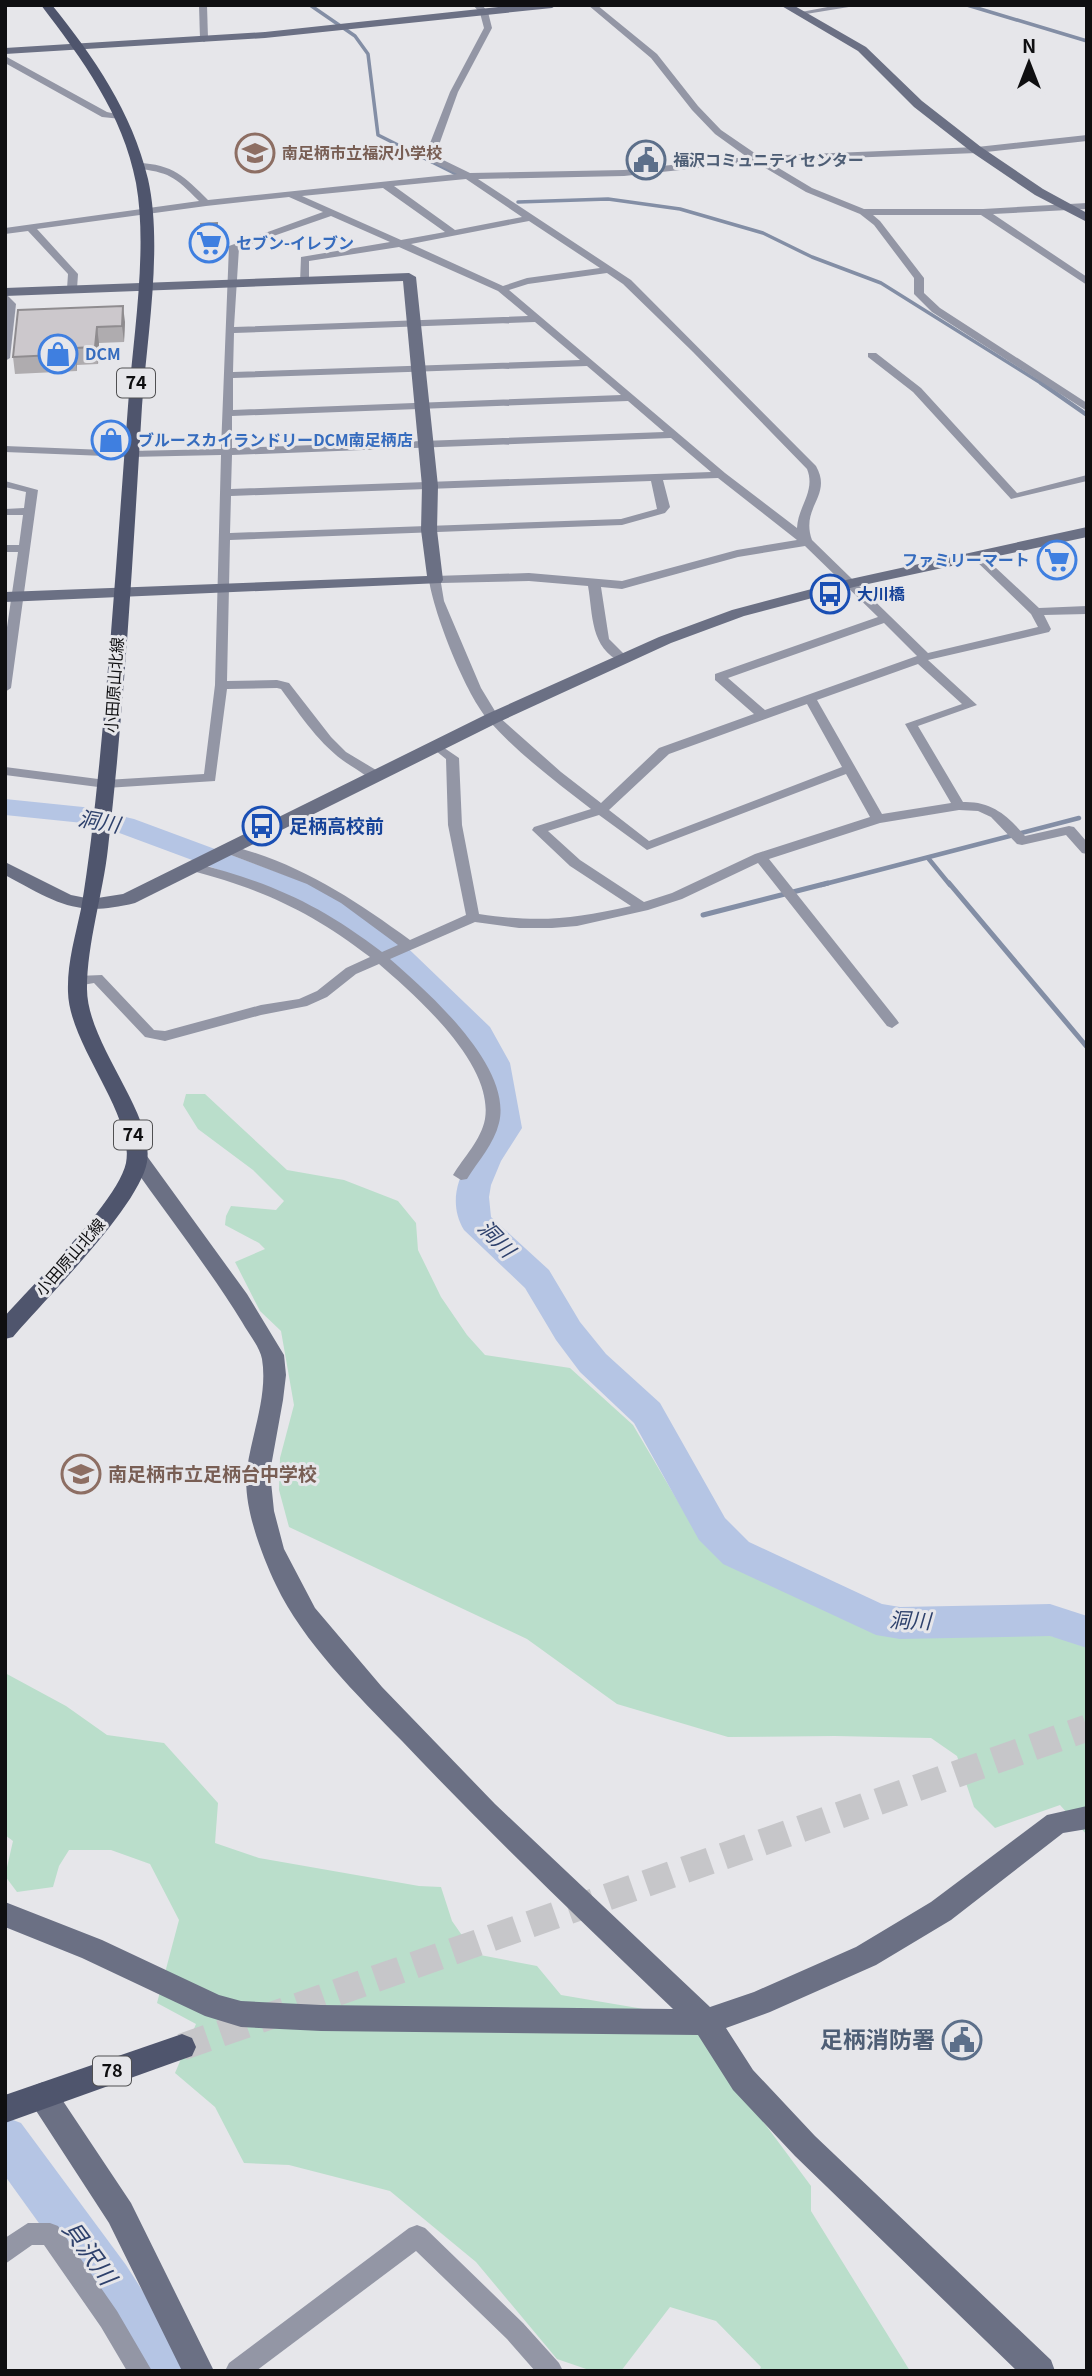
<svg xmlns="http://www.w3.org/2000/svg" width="1092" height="2376" font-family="Georgia,'Noto Sans JP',serif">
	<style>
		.green { fill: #badecb }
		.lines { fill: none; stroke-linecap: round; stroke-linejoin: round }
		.stream-far2 { stroke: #838ea5; stroke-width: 3.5 }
		.stream-far1 { stroke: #838ea5; stroke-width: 4.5 }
		.stream { stroke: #838ea5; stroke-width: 5 }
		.river { fill: #b5c5e4; fill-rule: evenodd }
		.primary-tunnel { stroke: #c6c6c9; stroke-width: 27; stroke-dasharray: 27 14; stroke-linecap: butt }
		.street { fill: #9396a5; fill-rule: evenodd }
		.secondary { fill: #6b7084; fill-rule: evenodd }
		.primary { fill: #4f556d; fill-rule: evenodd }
		.wall { fill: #afacaf }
		.shaded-wall { fill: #8f8c8f }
		.building { fill: #ccc8cc; stroke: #8f8c8f; stroke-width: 2 }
		.labels { text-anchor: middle; stroke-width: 6; stroke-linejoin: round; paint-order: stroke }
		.far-education-label { font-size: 16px; font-weight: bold; fill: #785e54; stroke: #e6e6ea; text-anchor: start }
		.far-service-label { font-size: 16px; font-weight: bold; fill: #4e5e75; stroke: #e6e6ea; text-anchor: start }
		.far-shop-label { font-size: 16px; font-weight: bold; fill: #366cbe; stroke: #e6e6ea; text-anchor: start }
		.far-transit-label { font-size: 16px; font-weight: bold; fill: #164399; stroke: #e6e6ea; text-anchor: start }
		.far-street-label { font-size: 16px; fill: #0f0f11; stroke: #e6e6ea }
		.shield { fill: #e6e6ea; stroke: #505052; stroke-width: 2 }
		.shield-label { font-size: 18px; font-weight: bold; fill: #0f0f11 }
		.transit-label { font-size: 19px; font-weight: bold; fill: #164399; stroke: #e6e6ea; text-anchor: start }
		.education-label { font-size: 19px; font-weight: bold; fill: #785e54; stroke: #e6e6ea; text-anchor: start }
		.water-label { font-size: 21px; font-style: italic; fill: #2e416c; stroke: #e6e6ea }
		.near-service-label { font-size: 23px; font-weight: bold; fill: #4e5e75; stroke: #e6e6ea; text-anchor: end }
		.near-water-label { font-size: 24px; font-style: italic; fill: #2e416c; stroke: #e6e6ea }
	</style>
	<rect width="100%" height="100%" fill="#e6e6ea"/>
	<g class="green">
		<polygon points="186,1094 205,1094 287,1170 344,1180 398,1201 416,1223 418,1250 441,1297 467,1335 485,1355 570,1368 633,1425 686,1515 714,1550 746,1573 886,1633 1024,1630 1087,1644 1087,1835 1060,1805 995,1828 974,1807 957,1756 931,1738 835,1736 728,1737 617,1704 527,1639 289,1527 279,1490 280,1458 294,1405 281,1331 260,1311 235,1262 265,1249 259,1243 225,1225 226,1216 231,1206 276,1210 284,1201 253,1170 198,1129 183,1105"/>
		<polygon points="5,1673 66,1706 107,1735 164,1743 218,1803 215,1843 259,1858 419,1886 441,1887 452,1921 475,1954 537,1966 561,1995 685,2016 811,2186 811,2211 910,2371 759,2371 761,2367 716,2321 670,2307 621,2371 592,2371 557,2359 476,2262 390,2191 289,2165 244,2163 215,2107 175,2073 196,2024 157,2003 179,1920 150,1864 111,1850 69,1850 59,1866 53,1887 17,1892 5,1876 13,1841 5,1835"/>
	</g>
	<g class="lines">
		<g class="stream-far2">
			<polyline points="310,5 355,36 368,54 378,135 458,175"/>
			<polyline points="866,5 869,5"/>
			<polyline points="967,5 1087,41"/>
			<polyline points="518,202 608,199 680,209 763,233 812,257 881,283 1044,385"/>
		</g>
		<g class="stream-far1">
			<polyline points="1041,383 1087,415"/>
			<polyline points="928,858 950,885"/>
			<polyline points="821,885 1079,818"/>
		</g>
		<g class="stream">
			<polyline points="949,883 1087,1047"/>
			<polyline points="703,915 828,883"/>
		</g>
		<g class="river">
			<path d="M 5,799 L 83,807 L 134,819 L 312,885 L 350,906 L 390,931 L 490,1027 L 510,1063 L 522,1128 L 501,1161 L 491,1185 L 489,1197 L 491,1217 L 549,1270 L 580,1322 L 606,1354 L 660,1403 L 725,1518 L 749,1542 L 882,1604 L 900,1607 L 1050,1604 L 1087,1616 L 1087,1648 L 1050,1636 L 900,1639 L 876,1635 L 723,1564 L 699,1540 L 634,1423 L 580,1372 L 556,1340 L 525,1288 L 464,1230 C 442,1193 469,1158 490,1127 L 478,1063 L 466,1039 L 368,945 L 330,918 L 292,897 L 114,831 L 83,823 L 5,815 Z"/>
			<polygon points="5,2117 21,2123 126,2265 183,2354 190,2371 138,2371 72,2269 5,2176"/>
		</g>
		<polyline class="primary-tunnel" points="182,2047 1087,1728"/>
		<g class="street">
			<polygon points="199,5 207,5 208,39 204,42 200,39"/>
			<path d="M 473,5 L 482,5 L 488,12 L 492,28 L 458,92 L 435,156 L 470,173 L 624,170 L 747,157 L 715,134 L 692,110 L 651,58 L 588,5 L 597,5 L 657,54 L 698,106 L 721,130 L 759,156 L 977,147 L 1087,135 L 1087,141 L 977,153 L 767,161 L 812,188 L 864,209 L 983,209 L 1087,203 L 1087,209 L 993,214 L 1087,277 L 1087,285 L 981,215 L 873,215 L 880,221 L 924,278 L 924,293 L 940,308 L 1087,403 L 1087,411 L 932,312 L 914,294 L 914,278 L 874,225 L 860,214 L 806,192 L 755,162 L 624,176 L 478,179 L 631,280 L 816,466 C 833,496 800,507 812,540 L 928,653 L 1038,627 L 1031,614 L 972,557 L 972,553 L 980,553 L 1039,608 L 1087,606 L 1087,614 L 1044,615 L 1051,629 L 1049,632 L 928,660 L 977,705 L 918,726 L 963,802 C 992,801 1008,816 1025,836 L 1069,826 L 1074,827 L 1087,842 L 1087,854 L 1082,853 L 1066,835 L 1022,845 L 1017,844 L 991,817 L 978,811 L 959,810 L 880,823 L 769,859 L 897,1020 L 899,1023 L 892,1028 L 887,1026 L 758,863 L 682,899 L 648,910 L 577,926 L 552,928 L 519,928 L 475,922 L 390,959 C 428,992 513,1067 499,1123 C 494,1144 478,1161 467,1179 L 461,1180 L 453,1175 C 464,1157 481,1140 485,1119 C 494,1064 416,996 379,964 L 356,974 L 327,997 L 307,1006 L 261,1015 L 165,1041 L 145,1037 L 94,983 L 77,986 L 70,981 L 77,976 L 102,975 L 154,1030 L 165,1031 L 261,1005 L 299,999 L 317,991 L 346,968 L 370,957 C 310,911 262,889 189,870 L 187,867 L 194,863 C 270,882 319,904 382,952 L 398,945 L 341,903 L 307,884 L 223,852 L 221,849 L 223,846 L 228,845 C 299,863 352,898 410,940 L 466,915 L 448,825 L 446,759 L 431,747 L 437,743 L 459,758 L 462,825 L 479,914 C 540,923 572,919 631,906 L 570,866 L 532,830 L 534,827 L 591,809 C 556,782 519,754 490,722 C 466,696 434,614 429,580 L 435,576 L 529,573 L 622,581 L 737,550 L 797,540 L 718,478 L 663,480 L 670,507 L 665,513 L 622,525 L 230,540 L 227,681 L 277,680 L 289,683 L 331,737 L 346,752 L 381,773 L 381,779 C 371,781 364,774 356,769 C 323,750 303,719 281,689 L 277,688 L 227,689 L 215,781 L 106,788 L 5,775 L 5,767 L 106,780 L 204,774 L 215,685 L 221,455 L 130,457 L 5,452 L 5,446 L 130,451 L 221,449 L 229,246 L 323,212 L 289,197 L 206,206 L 37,229 L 78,274 L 77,289 L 72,292 L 67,289 L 68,274 L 28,231 L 5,234 L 5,228 L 199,201 C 173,175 170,173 135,168 L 133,166 L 138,163 C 173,164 185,177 208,200 L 457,174 L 428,160 L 425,156 L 450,92 L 484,28 L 480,13 ZM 466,179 L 522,217 L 455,230 L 394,186 ZM 383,188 L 445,232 L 401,240 L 302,196 ZM 331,216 L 390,242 L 301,257 L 300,283 L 309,281 L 309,261 L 399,247 L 498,291 L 528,316 L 234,327 L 239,248 ZM 529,221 L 600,268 L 527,278 L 503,286 L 411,244 ZM 607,273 L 623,284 L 693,352 L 807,469 C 816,491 798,506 797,528 L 725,473 L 509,290 L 528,284 ZM 535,322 L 580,360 L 233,372 L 234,333 ZM 587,366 L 621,395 L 233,410 L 233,378 ZM 628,401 L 664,432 L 232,448 L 232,416 ZM 671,438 L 711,472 L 231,489 L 232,455 ZM 651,481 L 657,509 L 621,519 L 230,533 L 231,496 ZM 805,546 L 878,617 L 715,674 L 715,680 L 754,714 L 659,748 L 601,803 L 561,772 L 498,716 L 481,688 L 444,601 L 441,583 L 529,581 L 588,586 C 593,614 590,649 622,662 L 628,658 L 609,639 L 601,587 L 622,589 L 738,557 ZM 884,623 L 917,656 L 765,710 L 728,678 ZM 918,664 L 962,704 L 905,724 L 951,803 L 882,814 L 817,700 ZM 807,704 L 842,767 L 649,841 L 609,810 L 669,754 ZM 846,774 L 870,817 L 755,854 L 672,893 L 644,902 L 580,860 L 548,831 L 599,815 L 647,850 Z"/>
			<polygon points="838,5 861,5 800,15 796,13"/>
			<polygon points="5,56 107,112 125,116 121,119 102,117 5,63"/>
			<polygon points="5,293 16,304 10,358 5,361"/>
			<polygon points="868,353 876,353 921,388 1017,493 1087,475 1087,481 1011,499 913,392 868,357"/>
			<polygon points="5,481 38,490 11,688 5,692 5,641 18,552 5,552 5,545 19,545 23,515 5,515 5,509 24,508 26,492 5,487"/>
			<polygon points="28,2223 50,2223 58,2226 117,2311 152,2371 127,2371 101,2327 44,2245 32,2245 5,2264 5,2238"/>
			<polygon points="417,2225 425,2228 523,2323 559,2363 563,2371 535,2371 507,2339 416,2251 256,2371 225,2371 229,2363 409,2228"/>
		</g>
		<g class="secondary">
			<polygon points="518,5 557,5 552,8 265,38 5,54 5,48 265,32"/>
			<polygon points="780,5 793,5 866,47 922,101 981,147 1043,189 1087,213 1087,222 1035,195 973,153 914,107 858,51"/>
			<polygon points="409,273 416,277 438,486 437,530 443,580 441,583 5,602 5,592 427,576 421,530 422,486 403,281 5,296 5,288"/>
			<path d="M 1087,527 L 1087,537 L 854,587 L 744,616 L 671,643 L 499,722 L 135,903 C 75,918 56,902 5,875 L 5,862 L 71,895 L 91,899 L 123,894 L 487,714 L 659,637 L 732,610 L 846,580 Z"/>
			<path d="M 137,1150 L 144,1152 L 247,1294 L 284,1355 L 286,1375 L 283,1400 L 270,1472 L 274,1511 L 284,1549 L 315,1608 L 382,1687 L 495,1804 L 710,2007 L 754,1992 L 856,1947 L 931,1902 L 1047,1815 L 1087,1806 L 1087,1829 L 1063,1833 L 951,1920 L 876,1965 L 770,2012 L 726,2028 L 753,2070 L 815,2136 L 1051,2360 L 1055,2371 L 1017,2371 L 795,2156 L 733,2090 L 698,2035 L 321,2031 L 241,2027 L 205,2016 L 82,1958 L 5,1927 L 5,1902 L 102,1940 L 219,1995 L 241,2001 L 321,2005 L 673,2009 C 581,1921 489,1833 402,1741 C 358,1696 303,1642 276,1585 C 261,1553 242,1504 247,1469 C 252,1433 268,1395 262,1359 C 260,1347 248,1333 242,1322 C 208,1267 167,1215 130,1162 L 127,1157 L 130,1152 Z"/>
			<polygon points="43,2082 53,2086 131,2203 214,2371 182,2371 109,2223 33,2106 29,2096 33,2086"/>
		</g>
		<g class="primary">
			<path d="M 41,5 L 52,5 C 94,57 132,112 148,179 C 163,245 147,337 142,406 C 133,554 125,701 108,848 C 103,894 87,943 87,989 C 87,1044 155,1114 147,1162 C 139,1207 45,1299 13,1337 L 5,1339 L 5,1316 C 34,1283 118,1201 126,1163 C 135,1115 69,1045 68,992 C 67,964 75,937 81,909 C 85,886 88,863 91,840 C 108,696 117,551 128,406 C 133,337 148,250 136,183 C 123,114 82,59 41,5 Z"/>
			<polygon points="182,2034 192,2038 196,2047 192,2056 5,2123 5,2095"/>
		</g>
	</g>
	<g class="wall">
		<polygon points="217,223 218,235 218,249 200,250 199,238"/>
		<polygon points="18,310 125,322 124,342 99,343 98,364 77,365 77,371 15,374 13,357"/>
	</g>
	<g class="shaded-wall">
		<polygon points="217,223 218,235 218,249 216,237"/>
		<polygon points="123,306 125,322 124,342 122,326"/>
		<polygon points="97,327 99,343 98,364 95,347"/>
		<polygon points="75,348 77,365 77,371 75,354"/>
	</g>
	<g class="building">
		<polygon points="217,223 216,237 199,238 201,224"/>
		<polygon points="123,306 122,326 97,327 95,347 75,348 75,354 13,357 18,310"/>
	</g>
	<defs>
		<symbol id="school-ring" viewBox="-11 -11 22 22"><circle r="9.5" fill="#e6e6ea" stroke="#8d6e63" stroke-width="1.5"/><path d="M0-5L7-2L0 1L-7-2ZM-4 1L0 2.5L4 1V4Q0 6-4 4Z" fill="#8d6e63"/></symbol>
		<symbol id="civic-ring" viewBox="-11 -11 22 22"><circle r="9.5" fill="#e6e6ea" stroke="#5c6f8a" stroke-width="1.5"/><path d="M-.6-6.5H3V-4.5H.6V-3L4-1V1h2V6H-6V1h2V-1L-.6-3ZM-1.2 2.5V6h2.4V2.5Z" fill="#5c6f8a"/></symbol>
		<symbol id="supermarket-ring" viewBox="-11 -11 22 22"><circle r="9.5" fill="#e6e6ea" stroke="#3f7fe0" stroke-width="1.5"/><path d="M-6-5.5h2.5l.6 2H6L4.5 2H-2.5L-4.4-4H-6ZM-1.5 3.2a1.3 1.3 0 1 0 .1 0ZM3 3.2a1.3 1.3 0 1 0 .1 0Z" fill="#3f7fe0"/></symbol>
		<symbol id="shop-ring" viewBox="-11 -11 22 22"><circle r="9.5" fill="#e6e6ea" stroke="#3f7fe0" stroke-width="1.5"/><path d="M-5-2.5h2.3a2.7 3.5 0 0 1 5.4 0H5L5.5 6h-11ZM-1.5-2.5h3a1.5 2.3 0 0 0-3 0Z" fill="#3f7fe0"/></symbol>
		<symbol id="bus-ring" viewBox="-11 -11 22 22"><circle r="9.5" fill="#e6e6ea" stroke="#1a4fb4" stroke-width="1.5"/><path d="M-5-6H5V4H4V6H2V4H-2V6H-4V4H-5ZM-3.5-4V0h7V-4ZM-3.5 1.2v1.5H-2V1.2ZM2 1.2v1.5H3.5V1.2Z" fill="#1a4fb4"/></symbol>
	</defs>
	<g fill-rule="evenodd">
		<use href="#school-ring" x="233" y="131" width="44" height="44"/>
		<use href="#civic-ring" x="624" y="138" width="44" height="44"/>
		<use href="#supermarket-ring" x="187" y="221" width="44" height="44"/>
		<use href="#shop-ring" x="36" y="332" width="44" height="44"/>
		<use href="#shop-ring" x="89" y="418" width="44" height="44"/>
		<use href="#supermarket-ring" x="1035" y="538" width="44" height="44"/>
		<use href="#bus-ring" x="808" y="572" width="44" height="44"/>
		<use href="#bus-ring" x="240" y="804" width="44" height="44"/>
		<use href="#school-ring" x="59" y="1452" width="44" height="44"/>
		<use href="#civic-ring" x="940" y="2018" width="44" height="44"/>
	</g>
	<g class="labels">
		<g class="far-education-label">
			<text x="282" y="159">南足柄市立福沢小学校</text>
		</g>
		<g class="far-service-label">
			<text x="673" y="166">福沢コミュニティセンター</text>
		</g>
		<g class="far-shop-label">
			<text x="236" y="249">セブン-イレブン</text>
			<text x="85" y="360">DCM</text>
			<text x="138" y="446">ブルースカイランドリーDCM南足柄店</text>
			<text x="1030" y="566" text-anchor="end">ファミリーマート</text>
		</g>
		<g class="far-transit-label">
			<text x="857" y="600">大川橋</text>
		</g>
		<g class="far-street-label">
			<text transform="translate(114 685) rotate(-86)" y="6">小田原山北線</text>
			<text transform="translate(70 1257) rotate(-49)" y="6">小田原山北線</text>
		</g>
		<g class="shield">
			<rect x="117" y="368.5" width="38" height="29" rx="5"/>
			<rect x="114" y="1120.5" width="38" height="29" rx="5"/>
			<rect x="93" y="2056.5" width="38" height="29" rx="5"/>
		</g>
		<g class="shield-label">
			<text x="136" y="389">74</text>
			<text x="133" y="1141">74</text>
			<text x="112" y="2077">78</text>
		</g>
		<g class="transit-label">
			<text x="289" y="833">足柄高校前</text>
		</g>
		<g class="education-label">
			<text x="108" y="1481">南足柄市立足柄台中学校</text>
		</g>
		<g class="water-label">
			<text transform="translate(99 822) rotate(10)" y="7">洞川</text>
			<text transform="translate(496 1239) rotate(46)" y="7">洞川</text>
			<text transform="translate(910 1621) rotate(2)" y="7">洞川</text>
		</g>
		<g class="near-service-label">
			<text x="935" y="2048">足柄消防署</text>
		</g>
		<g class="near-water-label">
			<text transform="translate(89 2253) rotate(54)" y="8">貝沢川</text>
		</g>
	</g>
	<rect width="1092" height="2376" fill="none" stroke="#0f0f11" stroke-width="14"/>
	<g transform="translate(1029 63)" stroke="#e6e6ea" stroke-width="5" paint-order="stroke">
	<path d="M0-5L12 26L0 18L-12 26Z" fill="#0f0f11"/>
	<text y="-10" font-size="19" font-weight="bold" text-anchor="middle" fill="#0f0f11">N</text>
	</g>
</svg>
